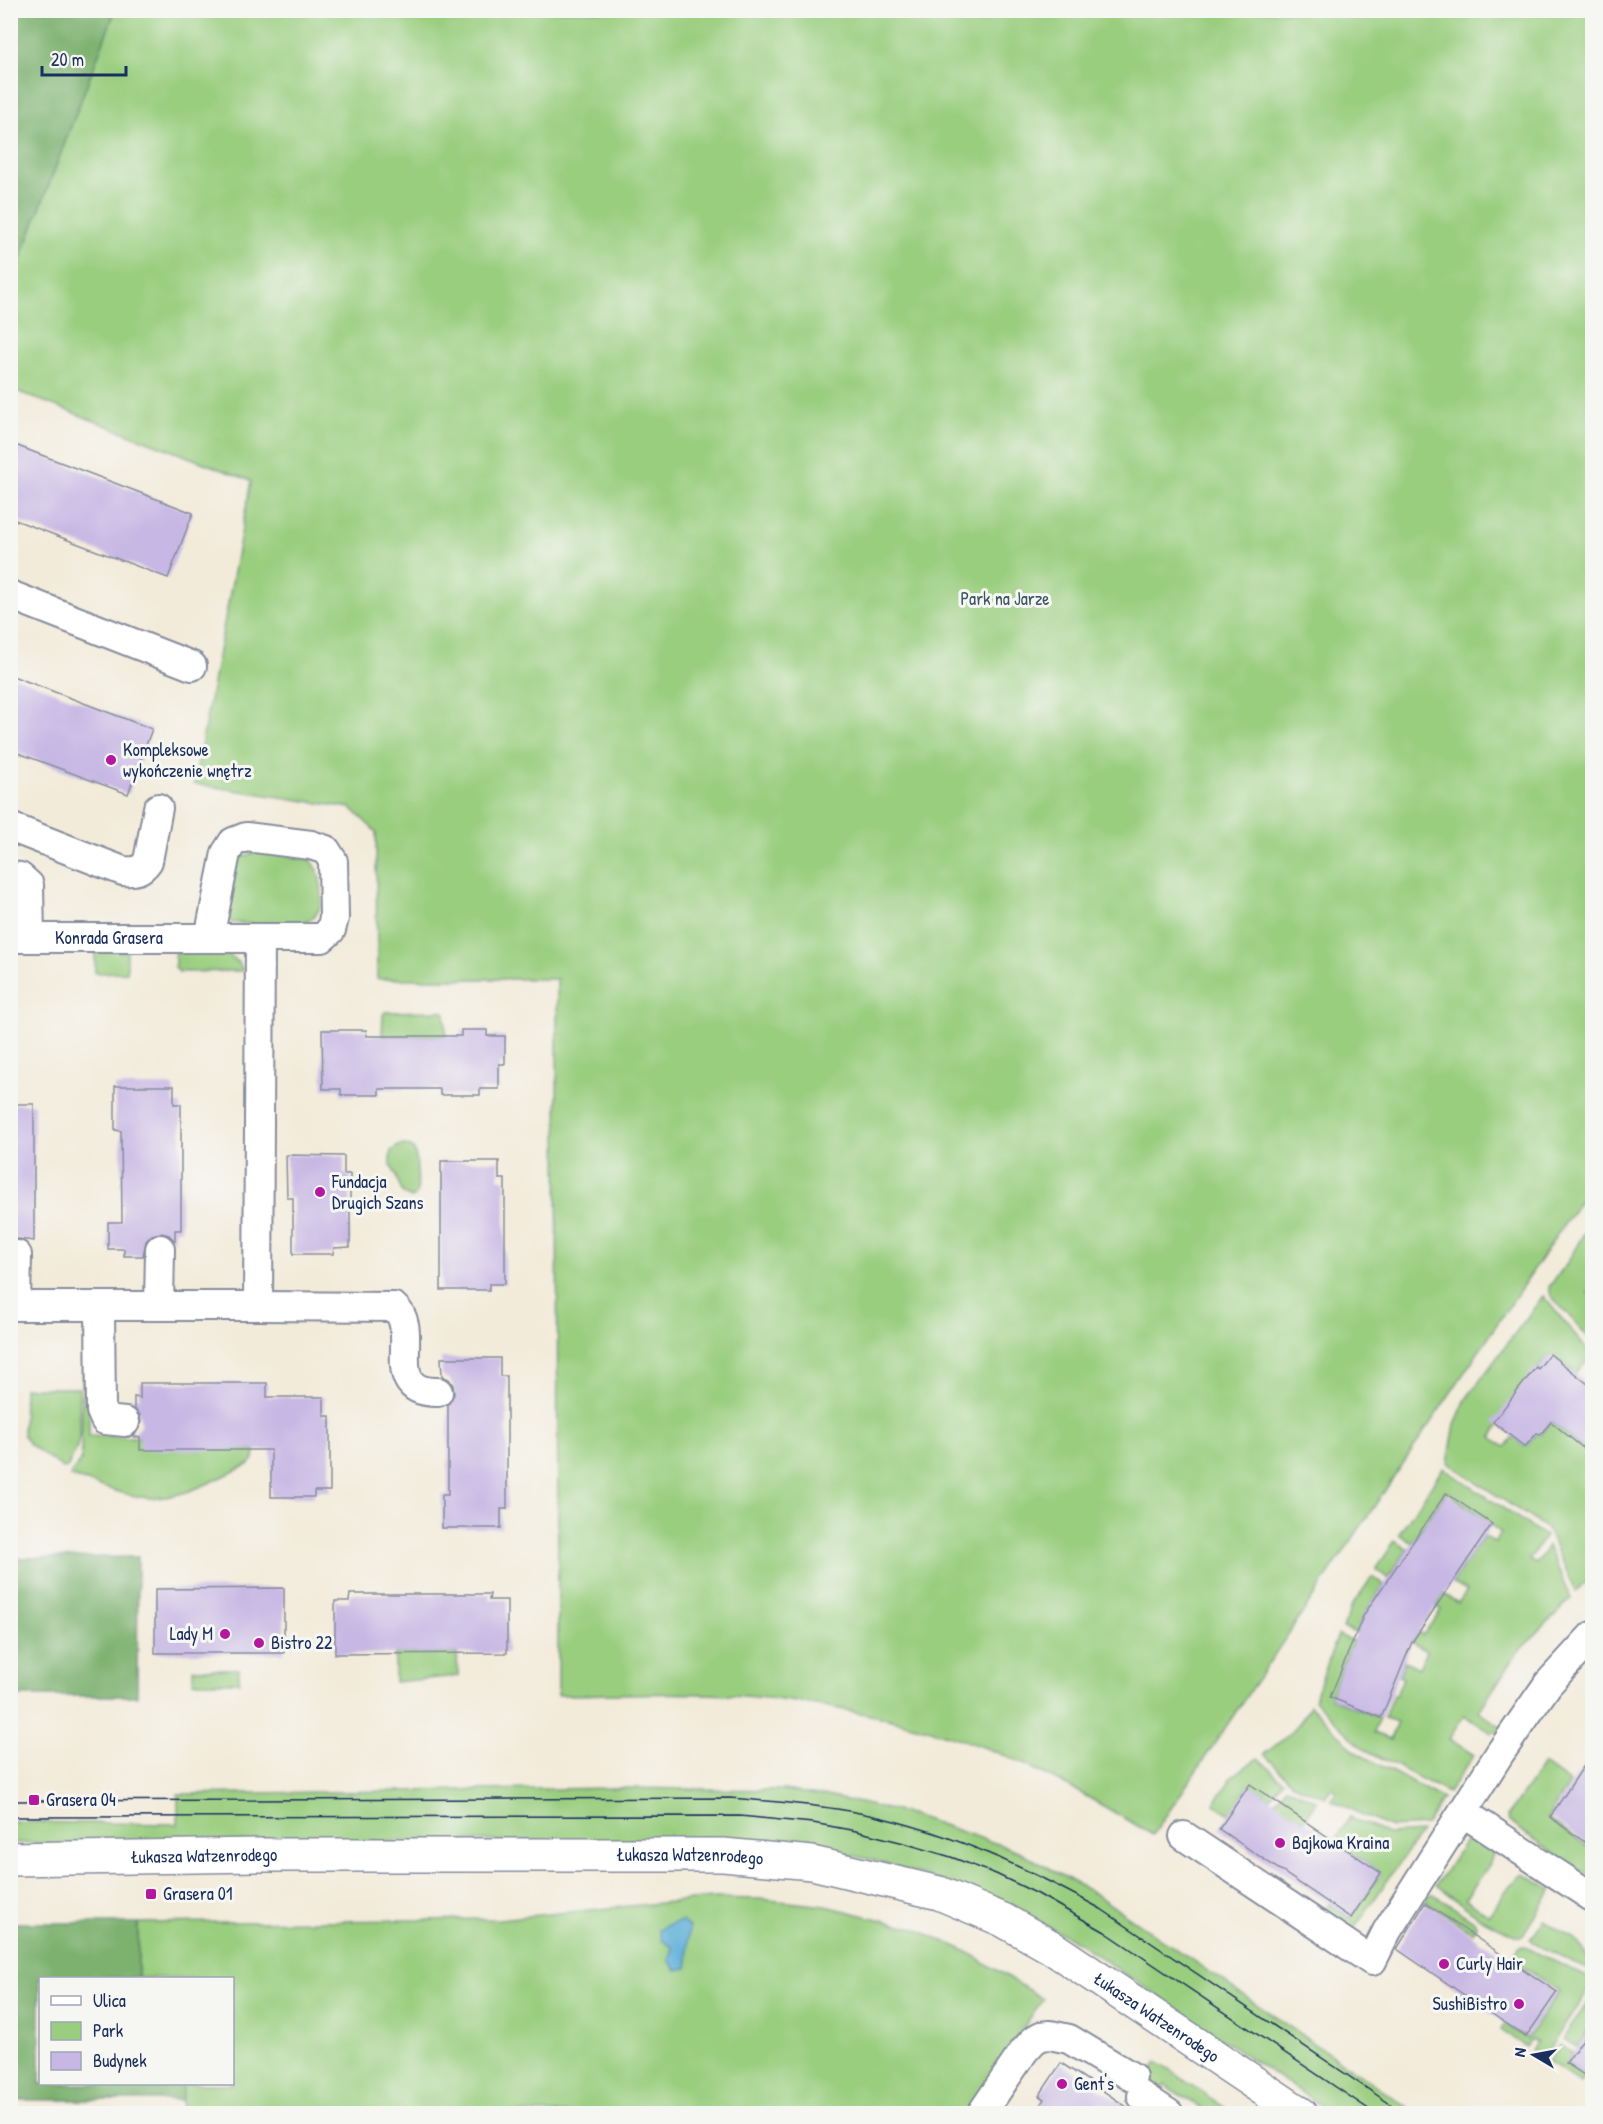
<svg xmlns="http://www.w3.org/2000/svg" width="1603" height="2124" font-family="'Patrick Hand',sans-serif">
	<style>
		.green { fill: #9ace7f; stroke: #5a7e6e; stroke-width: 1.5 }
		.forest { fill: #7bb16e; stroke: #4b7066; stroke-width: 1.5 }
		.water { fill: #5cafd8; stroke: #3c6f9b; stroke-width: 1.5 }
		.building { fill: #c7b7e4 }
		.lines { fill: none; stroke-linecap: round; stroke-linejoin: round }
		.minor-casing { stroke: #878d9c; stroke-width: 32 }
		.tertiary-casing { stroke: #878d9c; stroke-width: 36 }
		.minor { stroke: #fff; stroke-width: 28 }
		.tertiary { stroke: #fff; stroke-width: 33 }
		.tram { stroke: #1b2f5e; stroke-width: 1.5 }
		.poi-dot { fill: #b5179e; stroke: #f6f6f2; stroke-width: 2 }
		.labels { text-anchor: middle; stroke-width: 6; stroke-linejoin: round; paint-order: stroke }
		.park-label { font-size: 18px; fill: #3b5766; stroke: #f6f6f2 }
		.poi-label { font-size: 18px; fill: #1b2f5e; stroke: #f6f6f2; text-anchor: start }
		.street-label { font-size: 18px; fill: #1b2f5e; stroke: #f6f6f2 }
	</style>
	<rect width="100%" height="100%" fill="#f6f6f2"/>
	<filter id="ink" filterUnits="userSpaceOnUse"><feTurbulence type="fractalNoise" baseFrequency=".0167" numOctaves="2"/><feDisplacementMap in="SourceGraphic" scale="12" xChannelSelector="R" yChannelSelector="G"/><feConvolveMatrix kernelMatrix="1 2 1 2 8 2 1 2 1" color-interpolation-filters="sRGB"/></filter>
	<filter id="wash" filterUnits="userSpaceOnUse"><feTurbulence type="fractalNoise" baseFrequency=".008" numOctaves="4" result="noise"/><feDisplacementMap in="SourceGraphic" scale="24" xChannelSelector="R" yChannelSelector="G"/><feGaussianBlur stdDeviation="1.35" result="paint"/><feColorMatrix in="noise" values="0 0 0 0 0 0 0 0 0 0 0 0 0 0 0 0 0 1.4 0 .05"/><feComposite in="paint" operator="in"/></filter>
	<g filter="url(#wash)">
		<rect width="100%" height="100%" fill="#f3ebda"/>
		<g class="green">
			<path d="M 115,11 L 1592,11 L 1592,1183 L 1153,1835 C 1107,1808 1062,1781 1013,1759 C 936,1726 850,1708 767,1698 C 698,1691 627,1694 558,1695 L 557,979 L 377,979 L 376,832 L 351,808 L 194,784 L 251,481 L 11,389 L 11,284 Z"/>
			<path d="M 258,851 L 303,858 L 312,861 C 321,873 326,900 317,913 C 313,919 307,922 301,925 L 232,923 L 227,917 L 237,865 L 242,857 Z"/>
			<polygon points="95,951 127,951 127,972 95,973"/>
			<path d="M 175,952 C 199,952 233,944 243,971 L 179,972 L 175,967 Z"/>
			<polygon points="441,1011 445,1013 446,1036 382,1036 383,1015 385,1012"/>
			<path d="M 400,1145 C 405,1145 411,1146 414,1150 C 417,1155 419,1190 416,1195 C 415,1196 413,1197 412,1198 L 403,1194 L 390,1162 L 391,1151 Z"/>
			<polygon points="1592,1219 1592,1286 1588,1293 1592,1296 1592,1341 1551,1296 1549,1287 1567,1263"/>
			<polygon points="1543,1296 1592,1355 1576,1374 1550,1354 1538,1369 1536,1368 1492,1437 1505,1447 1513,1438 1525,1447 1537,1433 1541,1435 1551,1422 1589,1453 1585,1458 1592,1464 1592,1576 1576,1592 1547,1529 1448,1463 1455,1424 1466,1399"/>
			<path d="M 89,1349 L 89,1436 L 140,1437 L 255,1451 L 254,1459 L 250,1464 C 217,1478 179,1503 141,1497 C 118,1494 93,1483 70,1476 L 81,1460 L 83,1352 Z"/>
			<polygon points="24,1388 79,1388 80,1433 77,1447 67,1468 63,1468 29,1444 23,1435"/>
			<polygon points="1443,1468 1545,1536 1529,1560 1536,1564 1548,1546 1571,1599 1517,1653 1479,1711 1502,1728 1499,1731 1492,1733 1464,1715 1449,1739 1474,1755 1448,1793 1362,1748 1314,1700 1338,1635 1353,1641 1330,1697 1379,1718 1374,1733 1390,1739 1397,1722 1384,1718 1393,1695 1396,1695 1403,1678 1399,1676 1405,1661 1419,1668 1426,1651 1412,1642 1419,1632 1423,1635 1441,1610 1436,1606 1444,1594 1458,1603 1467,1591 1452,1583 1484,1536 1495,1543 1501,1533 1447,1491 1412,1543 1399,1534"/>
			<polygon points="1395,1540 1408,1549 1388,1578 1376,1570"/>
			<polygon points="1372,1577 1384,1585 1363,1616 1356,1633 1343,1628 1351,1607"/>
			<polygon points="395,1653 457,1653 458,1676 395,1682"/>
			<rect x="193" y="1669" width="46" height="13"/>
			<path d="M 1310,1705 L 1357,1753 L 1443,1799 L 1426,1825 L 1388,1827 L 1331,1800 L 1337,1792 L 1331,1788 L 1325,1797 L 1293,1784 L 1264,1754 C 1281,1742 1303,1724 1310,1705 Z"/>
			<polygon points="1258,1758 1283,1781 1270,1798 1249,1785 1230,1814 1214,1804 1233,1776"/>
			<polygon points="1545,1765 1570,1783 1547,1818 1592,1850 1592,1875 1583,1873 1508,1821 1507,1817 1542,1766"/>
			<polygon points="1286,1787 1317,1801 1304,1821 1275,1802"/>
			<polygon points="617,1788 783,1790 832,1797 910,1814 1018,1851 1095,1894 1416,2113 1332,2113 1074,1940 1001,1902 945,1882 873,1860 804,1846 777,1843 710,1840 11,1843 10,1822 178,1824 178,1794"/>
			<polygon points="1350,1817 1387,1834 1421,1832 1353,1930 1324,1912 1329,1904 1351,1918 1381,1873 1334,1841"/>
			<path d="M 1467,1838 C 1477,1838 1488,1841 1494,1851 L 1489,1866 L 1465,1898 L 1489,1915 L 1510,1885 L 1523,1874 L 1552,1890 L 1523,1936 L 1518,1936 L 1483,1920 L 1436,1885 Z"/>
			<polygon points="1430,1894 1434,1894 1475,1922 1476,1926 1472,1932 1425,1901"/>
			<polygon points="712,1898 759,1899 826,1906 914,1928 966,1951 1043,1999 965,2113 182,2113 182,2084 232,2084 232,1978 138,1978 138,1923 499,1919"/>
			<polygon points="1544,1920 1573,1938 1592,1961 1592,1971 1533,1943 1531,1939"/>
			<polygon points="1523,1946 1589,1978 1592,1985 1544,2056 1539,2056 1532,2051 1537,2042 1531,2039 1526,2047 1501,2030 1504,2024 1527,2039 1559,1991 1510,1958 1519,1947"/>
			<polygon points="1592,1996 1592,2024 1577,2047 1563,2039"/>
			<polygon points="1559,2045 1573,2053 1566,2064 1585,2076 1580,2083 1548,2062"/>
			<polygon points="1157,2062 1233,2113 1209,2113 1165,2085 1159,2093 1148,2093 1152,2070"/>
		</g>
		<g class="forest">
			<polygon points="11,10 115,11 11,284 10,11"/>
			<polygon points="138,1557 137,1696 11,1696 11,1558"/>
			<polygon points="10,1923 138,1923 138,1978 40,1978 40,2084 182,2084 182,2100 11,2100"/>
		</g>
		<path class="water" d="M 682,1921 L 689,1927 C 687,1941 690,1954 687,1968 L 676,1970 L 669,1960 L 673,1948 L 662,1940 L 659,1930 L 667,1925 Z"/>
		<g id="blocks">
			<g class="building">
				<polygon points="10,443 193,513 168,578 10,518"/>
				<polygon points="10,675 152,729 128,794 10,750"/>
				<polygon points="322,1030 366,1030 367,1036 461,1036 461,1030 487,1030 487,1036 505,1036 505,1064 499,1064 499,1089 480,1089 480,1095 440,1095 440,1089 379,1089 379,1095 341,1095 341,1089 323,1089"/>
				<polygon points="115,1086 174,1086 174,1104 181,1104 181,1230 175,1230 175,1241 169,1235 161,1233 152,1235 146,1241 143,1256 124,1256 124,1249 108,1249 108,1222 122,1222 121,1131 115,1130"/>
				<polygon points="10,1104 34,1104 34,1241 18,1239 10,1240"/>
				<polygon points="286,1155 344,1156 344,1174 350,1174 350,1247 334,1248 333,1254 293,1254 293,1198 287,1198"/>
				<polygon points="441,1161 499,1161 499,1179 505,1179 505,1284 489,1284 489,1290 441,1290"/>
				<polygon points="1550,1354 1593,1388 1593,1456 1551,1422 1540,1435 1537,1433 1525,1447 1493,1422 1536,1367 1538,1369"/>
				<polygon points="441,1358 500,1358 500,1376 507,1376 507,1509 501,1509 501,1528 442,1528 442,1495 448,1495 448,1405 454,1394 453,1385 449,1379 442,1376"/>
				<polygon points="140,1383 267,1383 267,1397 324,1397 324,1416 330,1416 330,1491 314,1491 314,1497 271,1497 271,1450 140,1450 140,1437 134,1437 141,1423 140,1415 134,1408 134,1397 140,1398"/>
				<polygon points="1446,1493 1492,1524 1412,1642 1381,1718 1330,1697 1363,1616"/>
				<polygon points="284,1588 284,1653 155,1653 155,1589"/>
				<polygon points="350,1594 490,1594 489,1600 507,1600 507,1653 335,1654 335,1601 349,1601"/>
				<polygon points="1593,1752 1593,1848 1550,1817"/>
				<polygon points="1250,1784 1381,1873 1351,1918 1219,1829"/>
				<polygon points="1425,1903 1557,1992 1526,2037 1397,1949"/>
				<polygon points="1593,2025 1593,2081 1566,2063"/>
				<polygon points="1061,2063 1090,2082 1137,2114 1034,2114 1044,2099 1039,2096"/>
			</g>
		</g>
	</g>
	<g filter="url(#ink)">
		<use href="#blocks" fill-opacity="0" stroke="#878d9c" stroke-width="1.5"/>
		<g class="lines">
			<defs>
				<g id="minor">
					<polyline points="10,595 192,666"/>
					<path d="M 10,827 L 123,871 C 135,872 141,871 148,861 L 158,808"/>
					<polygon points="246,837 311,845 326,850 333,861 334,918 331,930 322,938 209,938 226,853 233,842"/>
					<polyline points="10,876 20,877 29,885 30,938"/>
					<path id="s1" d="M 10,938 L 209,938"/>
					<polyline points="10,1306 258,1306 260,938"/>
					<polyline points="16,1306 17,1255"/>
					<polyline points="100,1306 101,1411 105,1420 125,1422"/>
					<polyline points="159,1306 160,1249"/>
					<path d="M 258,1306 L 394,1307 C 423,1330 379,1393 438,1392"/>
					<polyline points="1464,1813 1592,1897"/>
					<polyline points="1184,1836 1372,1961 1387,1931 1500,1753 1548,1684 1592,1636"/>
					<polyline points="1142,2096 1169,2114"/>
					<polyline points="981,2114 1024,2051 1034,2040 1041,2036 1050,2035 1069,2039 1132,2077"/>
				</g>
				<g id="tertiary">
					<path id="s2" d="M 10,1859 L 258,1855 L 723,1855 L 812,1863 L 939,1893 L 1003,1920 L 1051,1947 L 1301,2114"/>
				</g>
			</defs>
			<use href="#minor" class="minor-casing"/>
			<use href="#tertiary" class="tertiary-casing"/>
			<use href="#minor" class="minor"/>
			<use href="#tertiary" class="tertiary"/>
			<g class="tram">
				<path d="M 10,1801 L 730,1798 C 770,1801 810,1804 849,1811 C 939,1827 1022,1865 1101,1909 L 1405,2114"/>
				<polyline points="10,1817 740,1816 813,1823 856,1831 900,1842 951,1857 996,1874 1038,1894 1105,1932 1376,2114"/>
			</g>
		</g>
	</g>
	<g class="poi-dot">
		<circle cx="111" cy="760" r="6"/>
		<circle cx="320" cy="1192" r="6"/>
		<circle cx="225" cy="1634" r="6"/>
		<circle cx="259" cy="1643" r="6"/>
		<rect x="28" y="1794" width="12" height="12" rx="3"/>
		<circle cx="1280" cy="1843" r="6"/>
		<rect x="145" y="1888" width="12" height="12" rx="3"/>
		<circle cx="1444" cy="1964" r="6"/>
		<circle cx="1519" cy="2004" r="6"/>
		<circle cx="1062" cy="2084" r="6"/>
	</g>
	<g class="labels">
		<g class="park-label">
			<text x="1005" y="605">Park na Jarze</text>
		</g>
		<g class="poi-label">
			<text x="123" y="756">Kompleksowe<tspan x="123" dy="21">wykończenie wnętrz</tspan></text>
			<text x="332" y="1188">Fundacja<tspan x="332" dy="21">Drugich Szans</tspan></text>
			<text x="213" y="1640" text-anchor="end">Lady M</text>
			<text x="271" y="1649">Bistro 22</text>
			<text x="46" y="1806">Grasera 04</text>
			<text x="1292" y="1849">Bajkowa Kraina</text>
			<text x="163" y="1900">Grasera 01</text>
			<text x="1456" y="1970">Curly Hair</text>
			<text x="1507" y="2010" text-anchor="end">SushiBistro</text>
			<text x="1074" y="2090">Gent's</text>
		</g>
		<g class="street-label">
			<text dy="6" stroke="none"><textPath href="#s1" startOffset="99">Konrada Grasera</textPath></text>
			<text dy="6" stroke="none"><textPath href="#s2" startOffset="194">Łukasza Watzenrodego</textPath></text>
			<text dy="6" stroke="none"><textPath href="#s2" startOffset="680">Łukasza Watzenrodego</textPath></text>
			<text dy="6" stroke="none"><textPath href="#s2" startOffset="1184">Łukasza Watzenrodego</textPath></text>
		</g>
	</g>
	<rect width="1603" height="2124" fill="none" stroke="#f6f6f2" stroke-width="36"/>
	<rect x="39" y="1977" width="195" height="108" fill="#f6f6f2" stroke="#9ea6b7" stroke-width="1.5"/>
	<rect x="51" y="1996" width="30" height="9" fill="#ffffff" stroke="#9ea6b7" stroke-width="1.5"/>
	<text x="93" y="2007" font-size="18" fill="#1b2f5e">Ulica</text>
	<rect x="51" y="2022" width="30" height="18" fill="#9ace7f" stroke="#9ea6b7" stroke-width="1.5"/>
	<text x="93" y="2037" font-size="18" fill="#1b2f5e">Park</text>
	<rect x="51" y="2052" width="30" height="18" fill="#c7b7e4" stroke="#9ea6b7" stroke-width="1.5"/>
	<text x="93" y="2067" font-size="18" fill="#1b2f5e">Budynek</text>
	<g transform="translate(1534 2055) rotate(280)" stroke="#f6f6f2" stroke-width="4.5" paint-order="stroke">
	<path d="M0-4.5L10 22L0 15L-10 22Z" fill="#1b2f5e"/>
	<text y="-9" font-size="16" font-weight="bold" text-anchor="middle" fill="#1b2f5e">N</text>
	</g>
	<path d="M42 66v9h84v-9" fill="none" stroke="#1b2f5e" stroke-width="3"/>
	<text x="51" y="66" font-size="18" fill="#1b2f5e" stroke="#f6f6f2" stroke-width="4.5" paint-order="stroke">20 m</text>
</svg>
